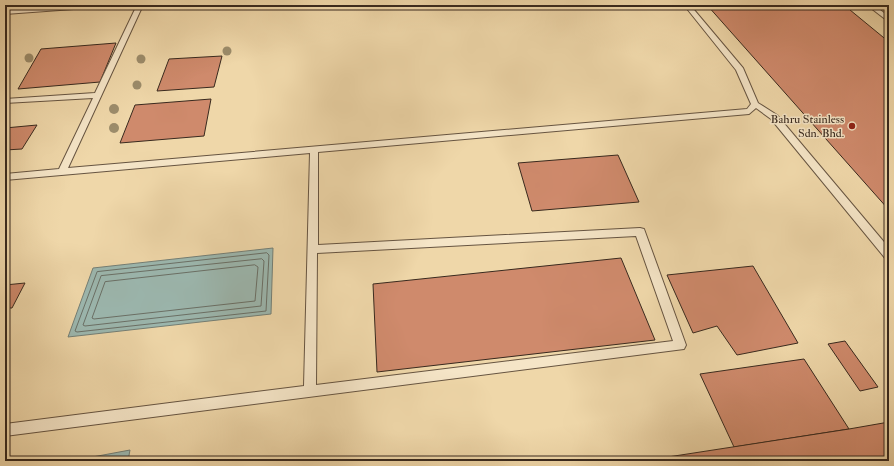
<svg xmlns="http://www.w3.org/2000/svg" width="894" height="466" font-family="'IM FELL Double Pica',serif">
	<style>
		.water { fill: #9cb8b0; stroke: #747f76 }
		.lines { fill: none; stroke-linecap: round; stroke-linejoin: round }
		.shore { stroke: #6a7067; stroke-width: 1 }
		.building { fill: #cf8a6c; stroke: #38291e }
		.service-casing { stroke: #665441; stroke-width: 2 }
		.service { fill: #f5e5c7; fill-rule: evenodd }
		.tree { fill: #9c8c6b }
		.poi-dot { fill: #8f2418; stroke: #f5e5c7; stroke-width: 1.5 }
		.labels { text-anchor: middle; stroke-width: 3; stroke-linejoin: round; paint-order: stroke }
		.poi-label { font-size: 12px; fill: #38291e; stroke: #f5e5c7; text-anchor: end }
	</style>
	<rect width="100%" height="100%" fill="#efd7a9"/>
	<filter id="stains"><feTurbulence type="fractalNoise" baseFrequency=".005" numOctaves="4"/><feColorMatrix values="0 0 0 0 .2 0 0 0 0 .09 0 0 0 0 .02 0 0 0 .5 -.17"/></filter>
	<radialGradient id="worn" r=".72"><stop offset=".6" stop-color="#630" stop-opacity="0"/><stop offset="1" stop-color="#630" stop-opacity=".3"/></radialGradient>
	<g class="water">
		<polygon points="273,248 271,314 68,337 93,268"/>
		<polygon points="130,450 128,461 71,461"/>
	</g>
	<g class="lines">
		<g class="shore">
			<polygon points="267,253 269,255 266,311 77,332 75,331 97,272"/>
			<polygon points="262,259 264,261 261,306 85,326 83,325 101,276"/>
			<polygon points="255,265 258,267 255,301 94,319 92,318 105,282"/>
		</g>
	</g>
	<g class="building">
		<polygon points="707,5 844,5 889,42 889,210"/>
		<polygon points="116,43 100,82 18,89 41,49"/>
		<polygon points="222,56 214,87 157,91 169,59"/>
		<polygon points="211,99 204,136 120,143 135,105"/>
		<polygon points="37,125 22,149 5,150 5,128"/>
		<polygon points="618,155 639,202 532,211 518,163"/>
		<polygon points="621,258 655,340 377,372 373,284"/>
		<polygon points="753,266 798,343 737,355 717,326 693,333 667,275"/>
		<polygon points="25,283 12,308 5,308 5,285"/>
		<polygon points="845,341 878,387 860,391 828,344"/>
		<polygon points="804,359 849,429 734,447 700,374"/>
		<polygon points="889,422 889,461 642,461 849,429"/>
	</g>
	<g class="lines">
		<defs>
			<g id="service">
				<polygon points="74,5 104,5 101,7 5,14 5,10"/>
				<path d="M 137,5 L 143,5 L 68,168 L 747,109 L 751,104 L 736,70 L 684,5 L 690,5 L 743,68 L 758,103 L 777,115 L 889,248 L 889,259 L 885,258 L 771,119 L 756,108 L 749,114 L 318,152 L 318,245 L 640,228 L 644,229 L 686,345 L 684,349 L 5,436 L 5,424 L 304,386 L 310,153 L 5,180 L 5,174 L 59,169 L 93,98 L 5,103 L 5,99 L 95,93 ZM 636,236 L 673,341 L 316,385 L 317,253 Z"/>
				<polygon points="867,5 874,5 889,17 889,22"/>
			</g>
		</defs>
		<use href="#service" class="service-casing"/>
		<use href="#service" class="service"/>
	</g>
	<g class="tree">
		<circle cx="227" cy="51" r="4.5"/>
		<circle cx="29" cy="58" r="4.5"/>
		<circle cx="141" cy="59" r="4.5"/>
		<circle cx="137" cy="85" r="4.5"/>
		<circle cx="114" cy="109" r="5"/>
		<circle cx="114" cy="128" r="5"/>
	</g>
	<circle class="poi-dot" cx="852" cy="126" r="4"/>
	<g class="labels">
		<g class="poi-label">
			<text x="844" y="123">Bahru Stainless<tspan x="844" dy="14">Sdn. Bhd.</tspan></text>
		</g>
	</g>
	<rect width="894" height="466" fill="none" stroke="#efd7a9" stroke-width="20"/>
	<rect x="6" y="6" width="882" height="454" fill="none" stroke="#38291e" stroke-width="2"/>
	<rect x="10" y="10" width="874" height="446" fill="none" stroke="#38291e"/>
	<rect width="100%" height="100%" filter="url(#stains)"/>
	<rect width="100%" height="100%" fill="url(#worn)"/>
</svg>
